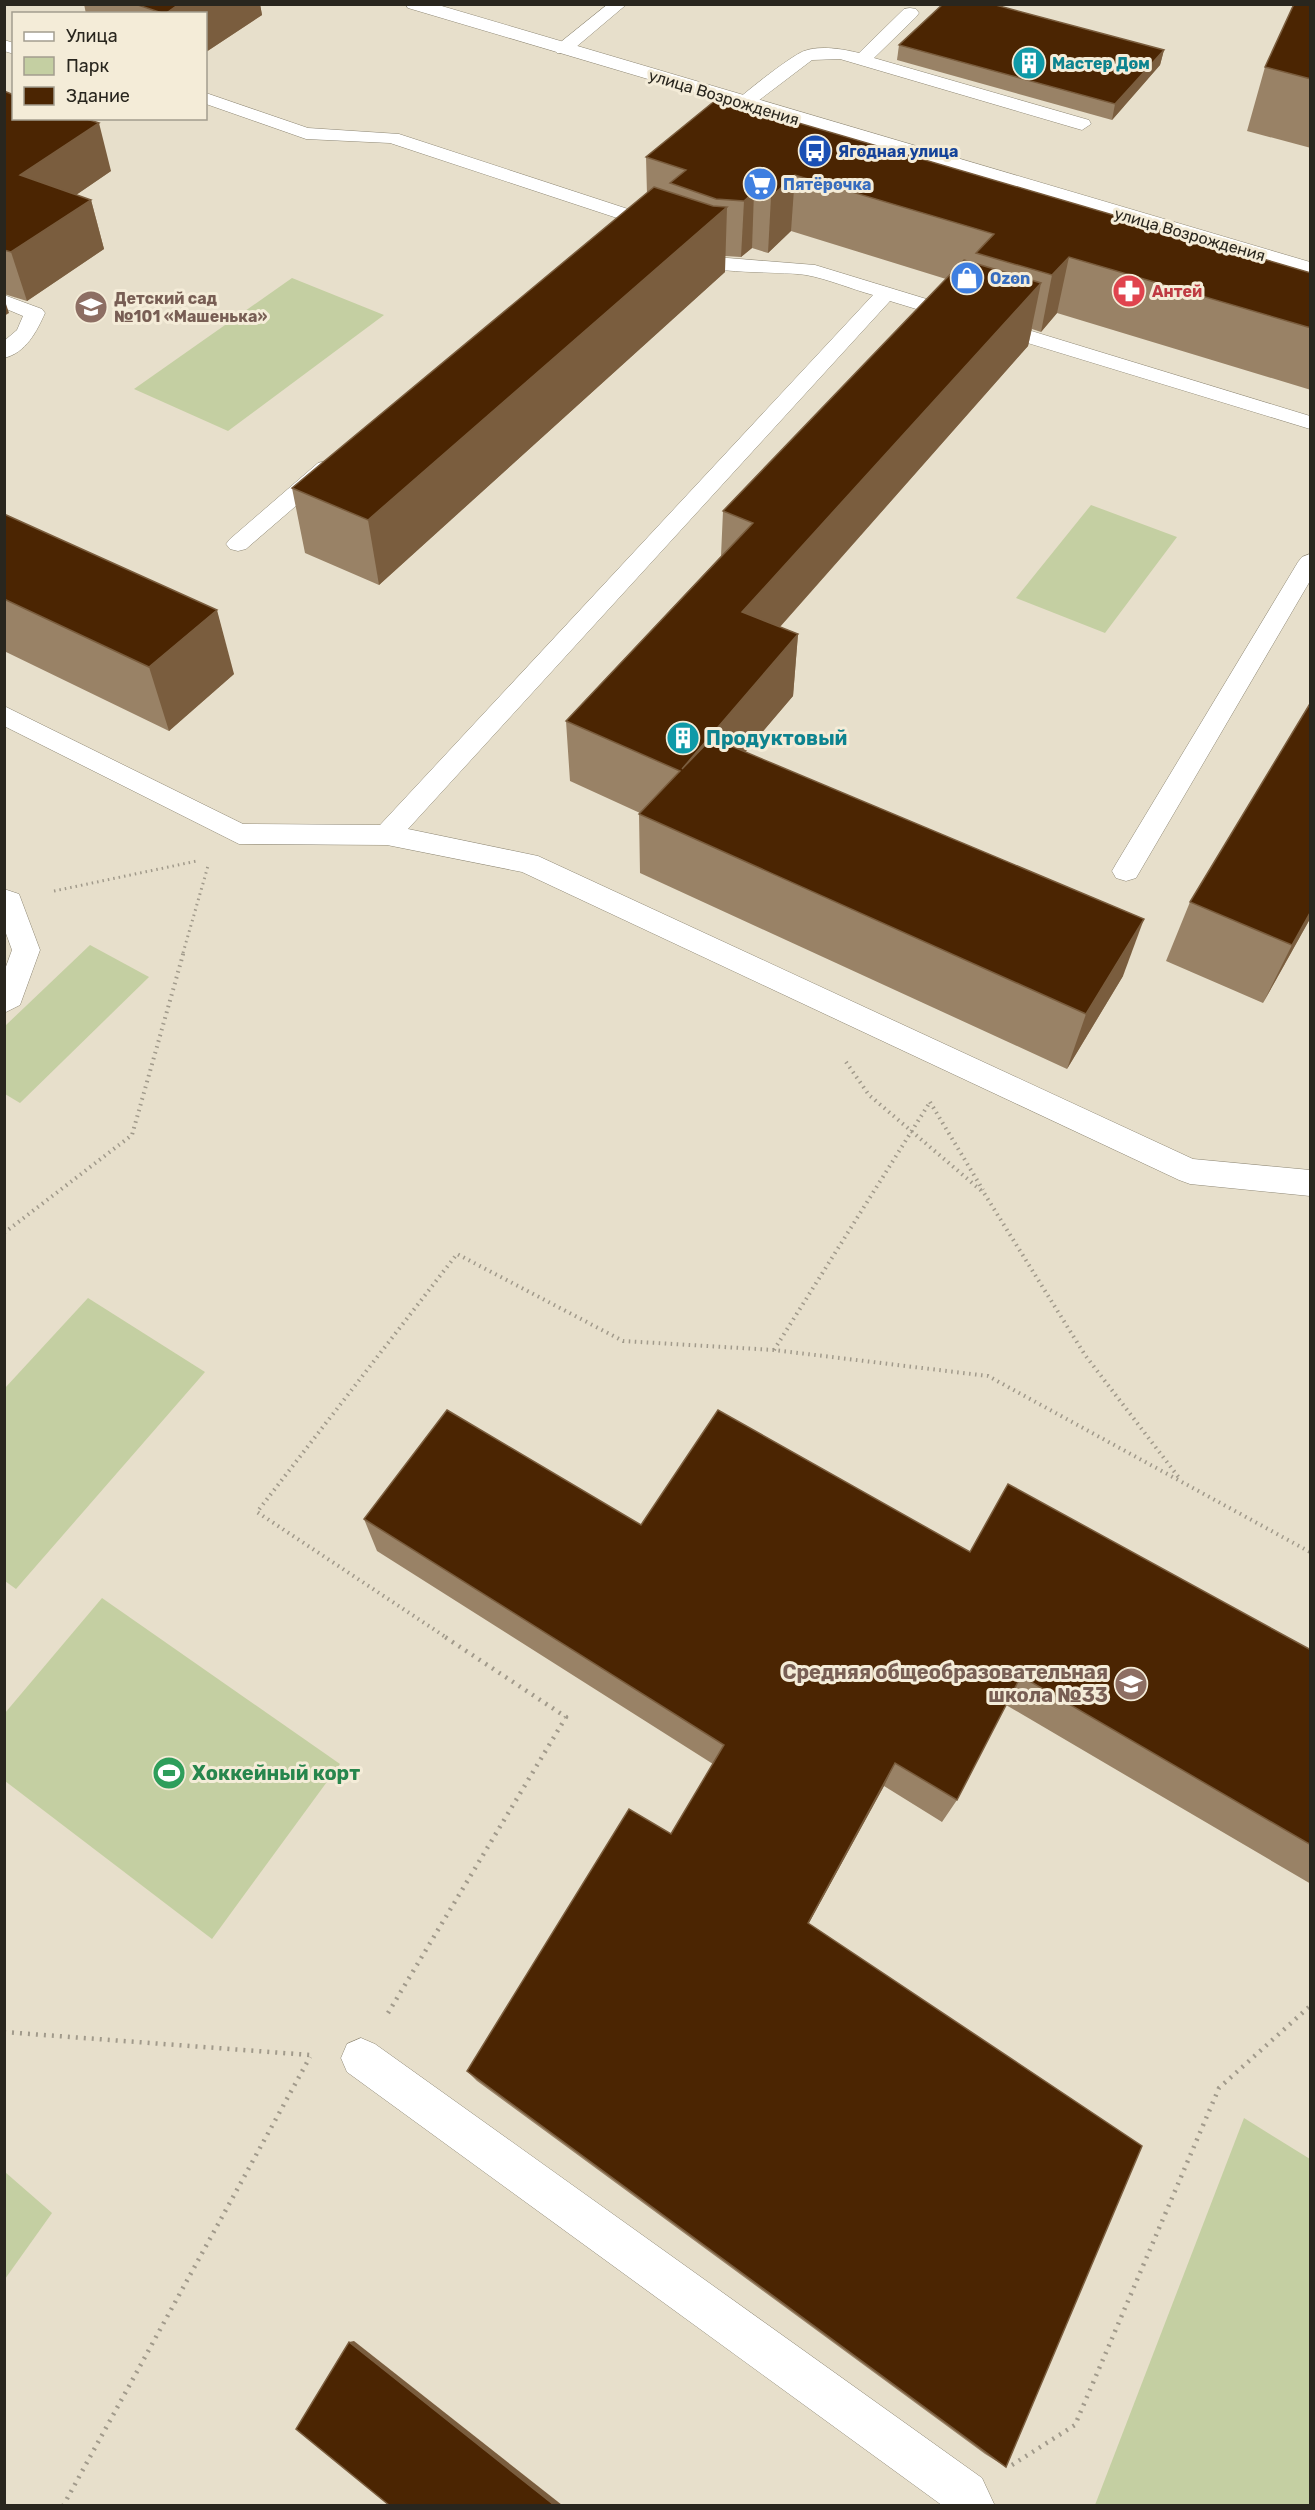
<svg xmlns="http://www.w3.org/2000/svg" width="1315" height="2510" font-family="Rubik,sans-serif">
	<style>
		.green { fill: #c4cfa2 }
		.lines { fill: none; stroke-linecap: round; stroke-linejoin: round }
		.lane-casing { stroke: #8e8774; stroke-width: 1 }
		.street-casing { stroke: #8e8774; stroke-width: 1 }
		.path-far2 { stroke: #a19a8b; stroke-width: 3; stroke-dasharray: 1.5 4; stroke-linecap: butt }
		.path-far1 { stroke: #a19a8b; stroke-width: 4; stroke-dasharray: 1.5 4.5; stroke-linecap: butt }
		.path { stroke: #a19a8b; stroke-width: 4.5; stroke-dasharray: 2 6; stroke-linecap: butt }
		.lane { fill: #fff; fill-rule: evenodd }
		.street { fill: #fff; fill-rule: evenodd }
		.wall { fill: #998266 }
		.shaded-wall { fill: #7a5d3e }
		.building { fill: #4b2502; stroke: #7a5d3e; stroke-width: 1.5 }
		.labels { text-anchor: middle; stroke-width: 6; stroke-linejoin: round; paint-order: stroke }
		.far-culture-label { font-size: 16px; font-weight: bold; fill: #0d838f; stroke: #f4ecd8; text-anchor: start }
		.far-street-label { font-size: 16px; fill: #29261e; stroke: #f4ecd8 }
		.far-transit-label { font-size: 16px; font-weight: bold; fill: #164399; stroke: #f4ecd8; text-anchor: start }
		.far-shop-label { font-size: 16px; font-weight: bold; fill: #366cbe; stroke: #f4ecd8; text-anchor: start }
		.far-health-label { font-size: 16px; font-weight: bold; fill: #be3a42; stroke: #f4ecd8; text-anchor: start }
		.far-education-label { font-size: 16px; font-weight: bold; fill: #785e54; stroke: #f4ecd8; text-anchor: start }
		.culture-label { font-size: 20px; font-weight: bold; fill: #0d838f; stroke: #f4ecd8; text-anchor: start }
		.education-label { font-size: 20px; font-weight: bold; fill: #785e54; stroke: #f4ecd8; text-anchor: end }
		.leisure-label { font-size: 20px; font-weight: bold; fill: #27864d; stroke: #f4ecd8; text-anchor: start }
	</style>
	<rect width="100%" height="100%" fill="#e7dfcb"/>
	<g class="green">
		<polygon points="292,278 384,315 228,431 134,389"/>
		<polygon points="1091,505 1177,537 1105,633 1016,598"/>
		<polygon points="90,945 149,977 20,1103 5,1094 5,1026"/>
		<polygon points="88,1298 205,1372 16,1589 5,1581 5,1388"/>
		<polygon points="102,1598 340,1764 212,1939 5,1781 5,1713"/>
		<polygon points="1244,2118 1310,2159 1310,2505 1095,2505"/>
		<polygon points="5,2172 52,2213 5,2279"/>
	</g>
	<g class="lines">
		<defs>
			<g id="lane">
				<polygon points="608,4 627,4 569,53 557,53 554,49 557,45"/>
				<path d="M 910,8 L 916,9 L 919,13 L 916,17 L 874,58 L 1089,120 L 1091,124 L 1082,130 L 1075,128 L 840,59 L 812,60 L 750,107 L 726,130 L 712,130 L 710,126 C 719,112 788,57 804,51 C 820,45 843,49 859,53 L 904,9 Z"/>
				<polygon points="4,40 14,43 14,54 4,51"/>
				<polygon points="206,93 308,128 399,134 631,210 634,214 631,218 617,218 390,143 306,139 206,104"/>
				<path d="M 685,247 L 715,257 L 815,265 L 1310,416 L 1310,429 L 890,301 L 408,829 L 538,856 L 1193,1159 L 1310,1170 L 1310,1196 L 1190,1184 L 1179,1180 L 522,872 L 387,845 L 239,844 L 4,726 L 4,706 L 243,824 L 380,825 L 873,295 C 851,289 828,279 806,275 C 777,270 691,277 675,253 L 678,249 Z"/>
				<path d="M 4,295 L 42,309 L 45,313 C 37,331 26,353 4,358 L 4,341 L 17,330 L 23,316 L 4,308 Z"/>
				<polygon points="326,461 334,463 337,468 334,473 246,549 238,551 230,549 226,544 230,539 318,463"/>
				<polygon points="1310,554 1310,581 1136,878 1126,881 1116,878 1112,871 1116,864 1298,562 1302,557"/>
				<polygon points="4,889 19,894 40,950 20,1005 4,1013 4,972 12,950 4,928"/>
				<polygon points="361,2038 375,2044 982,2478 995,2506 943,2506 347,2072 341,2058 347,2044"/>
			</g>
			<polygon id="street" points="405,4 435,4 1310,262 1310,275 408,8"/>
		</defs>
		<use href="#lane" class="lane-casing"/>
		<use href="#street" class="street-casing"/>
		<g class="path-far2">
			<polyline points="54,891 197,861"/>
			<polyline points="183,953 208,866"/>
		</g>
		<g class="path-far1">
			<polyline points="846,1062 869,1095 984,1193 1085,1355 1180,1479"/>
			<polyline points="930,1102 983,1190"/>
			<polyline points="4,1233 132,1135 184,951"/>
			<polyline points="774,1350 930,1102"/>
			<polyline points="444,1636 257,1512 457,1254 623,1341 774,1350 988,1376 1310,1552"/>
		</g>
		<g class="path">
			<polyline points="388,2013 566,1717 442,1635"/>
			<polyline points="4,2032 310,2055"/>
			<polyline points="1012,2465 1075,2425 1219,2088 1310,2006"/>
			<polyline points="63,2506 310,2057"/>
		</g>
		<use href="#lane" class="lane"/>
		<use href="#street" class="street"/>
	</g>
	<g class="wall">
		<polygon points="84,4 260,4 262,15 206,52 206,14 86,14"/>
		<polygon points="1311,4 1311,148 1247,131 1265,67"/>
		<polygon points="899,45 1164,50 1160,65 1112,120 897,60"/>
		<polygon points="4,91 111,171 76,195 91,200 104,249 27,301 4,294"/>
		<polygon points="717,99 1311,273 1311,390 1057,313 1041,332 1032,329 1028,346 780,627 798,634 793,696 745,752 1123,976 1067,1069 640,873 639,814 640,813 570,781 566,721 721,556 723,511 946,279 791,231 768,253 752,248 741,257 725,256 725,272 379,585 305,553 292,488 647,194 646,157"/>
		<polygon points="4,514 234,674 169,731 4,651"/>
		<polygon points="1311,702 1311,917 1263,1003 1166,961 1190,902"/>
		<polygon points="364,1519 641,1525 970,1552 1311,1650 1311,1884 1006,1705 957,1800 942,1822 884,1786 809,1923 1006,2467 985,2454 477,2081 467,2071 671,1834 713,1764 377,1551"/>
	</g>
	<g class="shaded-wall">
		<polygon points="179,4 260,4 262,15 206,52 206,14 165,14"/>
		<polygon points="1164,50 1160,65 1112,120 1115,104"/>
		<polygon points="99,123 111,171 35,223 20,175"/>
		<polygon points="795,175 791,231 768,253 771,197"/>
		<polygon points="754,192 752,248 741,257 744,201"/>
		<polygon points="91,200 104,249 27,301 11,252"/>
		<polygon points="727,207 725,272 379,585 368,520"/>
		<polygon points="1069,257 1057,313 1041,332 1052,275"/>
		<polygon points="1041,283 1028,346 739,673 742,612"/>
		<polygon points="4,298 9,313 4,316"/>
		<polygon points="217,610 234,674 169,731 149,667"/>
		<polygon points="798,634 793,696 681,828 682,769"/>
		<polygon points="1311,911 1311,917 1263,1003 1292,945"/>
		<polygon points="1144,919 1123,976 1067,1069 1086,1014"/>
		<polygon points="895,1763 884,1786 800,1939 808,1923"/>
		<polygon points="354,2341 562,2505 554,2505 349,2342"/>
	</g>
	<g class="building">
		<polygon points="135,4 179,4 165,14"/>
		<polygon points="943,4 992,4 1164,50 1115,104 899,45"/>
		<polygon points="1294,4 1311,4 1311,79 1265,67"/>
		<polygon points="4,91 14,95 14,118 84,118 99,123 20,175 91,200 11,252 4,250"/>
		<polygon points="717,99 1311,273 1311,328 1069,257 1052,275 976,253 994,234 795,175 771,197 754,192 744,201 716,199 670,183 686,170 646,157"/>
		<polygon points="654,187 713,206 727,207 368,520 292,488"/>
		<polygon points="964,260 1041,283 742,612 798,634 682,769 712,738 1144,919 1086,1014 639,814 680,771 566,721 753,523 723,511"/>
		<polygon points="4,514 217,610 149,667 4,599"/>
		<polygon points="1311,702 1311,911 1292,945 1190,902"/>
		<polygon points="447,1410 641,1525 718,1410 970,1552 1008,1484 1311,1650 1311,1845 1021,1676 957,1800 895,1763 808,1923 1142,2146 1006,2467 467,2071 629,1809 671,1834 724,1745 364,1519"/>
		<polygon points="349,2342 554,2505 389,2505 296,2429"/>
	</g>
	<defs>
		<symbol id="building-disc" viewBox="-11 -11 22 22"><circle r="9.5" fill="#0f9aa8" stroke="#f4ecd8"/><path d="M-4-6H4V6H1V3H-1V6H-4ZM-2.5-4.3h1.7v1.8h-1.7ZM.8-4.3h1.7v1.8H.8ZM-2.5-1h1.7V.8h-1.7ZM.8-1h1.7V.8H.8Z" fill="#fff"/></symbol>
		<symbol id="bus-disc" viewBox="-11 -11 22 22"><circle r="9.5" fill="#1a4fb4" stroke="#f4ecd8"/><path d="M-5-6H5V4H4V6H2V4H-2V6H-4V4H-5ZM-3.5-4V0h7V-4ZM-3.5 1.2v1.5H-2V1.2ZM2 1.2v1.5H3.5V1.2Z" fill="#fff"/></symbol>
		<symbol id="supermarket-disc" viewBox="-11 -11 22 22"><circle r="9.5" fill="#3f7fe0" stroke="#f4ecd8"/><path d="M-6-5.5h2.5l.6 2H6L4.5 2H-2.5L-4.4-4H-6ZM-1.5 3.2a1.3 1.3 0 1 0 .1 0ZM3 3.2a1.3 1.3 0 1 0 .1 0Z" fill="#fff"/></symbol>
		<symbol id="shop-disc" viewBox="-11 -11 22 22"><circle r="9.5" fill="#3f7fe0" stroke="#f4ecd8"/><path d="M-5-2.5h2.3a2.7 3.5 0 0 1 5.4 0H5L5.5 6h-11ZM-1.5-2.5h3a1.5 2.3 0 0 0-3 0Z" fill="#fff"/></symbol>
		<symbol id="pharmacy-disc" viewBox="-11 -11 22 22"><circle r="9.5" fill="#e0444e" stroke="#f4ecd8"/><path d="M-2-6h4v4h4v4h-4v4h-4v-4h-4v-4h4Z" fill="#fff"/></symbol>
		<symbol id="school-disc" viewBox="-11 -11 22 22"><circle r="9.5" fill="#8d6e63" stroke="#f4ecd8"/><path d="M0-5L7-2L0 1L-7-2ZM-4 1L0 2.5L4 1V4Q0 6-4 4Z" fill="#fff"/></symbol>
		<symbol id="stadium-disc" viewBox="-11 -11 22 22"><circle r="9.5" fill="#2e9e5b" stroke="#f4ecd8"/><path d="M0-5a6.5 5 0 1 0 0 10a6.5 5 0 1 0 0-10ZM-3.5-1.8h7v3.6h-7Z" fill="#fff"/></symbol>
	</defs>
	<g fill-rule="evenodd">
		<use href="#building-disc" x="1010" y="44" width="38" height="38"/>
		<use href="#bus-disc" x="796" y="132" width="38" height="38"/>
		<use href="#supermarket-disc" x="741" y="165" width="38" height="38"/>
		<use href="#shop-disc" x="948" y="259" width="38" height="38"/>
		<use href="#pharmacy-disc" x="1110" y="272" width="38" height="38"/>
		<use href="#school-disc" x="72" y="288" width="38" height="38"/>
		<use href="#building-disc" x="664" y="719" width="38" height="38"/>
		<use href="#school-disc" x="1112" y="1665" width="38" height="38"/>
		<use href="#stadium-disc" x="150" y="1754" width="38" height="38"/>
	</g>
	<g class="labels">
		<g class="far-culture-label">
			<text x="1052" y="69">Мастер Дом</text>
		</g>
		<g class="far-street-label">
			<text transform="translate(724 97) rotate(17)" y="6">улица Возрождения</text>
			<text transform="translate(1190 234) rotate(16)" y="6">улица Возрождения</text>
		</g>
		<g class="far-transit-label">
			<text x="838" y="157">Ягодная улица</text>
		</g>
		<g class="far-shop-label">
			<text x="783" y="190">Пятёрочка</text>
			<text x="990" y="284">Ozon</text>
		</g>
		<g class="far-health-label">
			<text x="1152" y="297">Антей</text>
		</g>
		<g class="far-education-label">
			<text x="114" y="304">Детский сад<tspan x="114" dy="18">№101 «Машенька»</tspan></text>
		</g>
		<g class="culture-label">
			<text x="706" y="745">Продуктовый</text>
		</g>
		<g class="education-label">
			<text x="1108" y="1679">Средняя общеобразовательная<tspan x="1108" dy="23">школа №33</tspan></text>
		</g>
		<g class="leisure-label">
			<text x="192" y="1780">Хоккейный корт</text>
		</g>
	</g>
	<rect width="1315" height="2510" fill="none" stroke="#29261e" stroke-width="12"/>
	<rect x="12" y="12" width="195" height="108" fill="#f4ecd8" stroke="#a39d8e" stroke-width="1.5"/>
	<rect x="24" y="32" width="30" height="9" fill="#ffffff" stroke="#a39d8e" stroke-width="1.5"/>
	<text x="66" y="42" font-size="18" fill="#29261e">Улица</text>
	<rect x="24" y="57" width="30" height="18" fill="#c4cfa2" stroke="#a39d8e" stroke-width="1.5"/>
	<text x="66" y="72" font-size="18" fill="#29261e">Парк</text>
	<rect x="24" y="87" width="30" height="18" fill="#4b2502" stroke="#a39d8e" stroke-width="1.5"/>
	<text x="66" y="102" font-size="18" fill="#29261e">Здание</text>
</svg>
